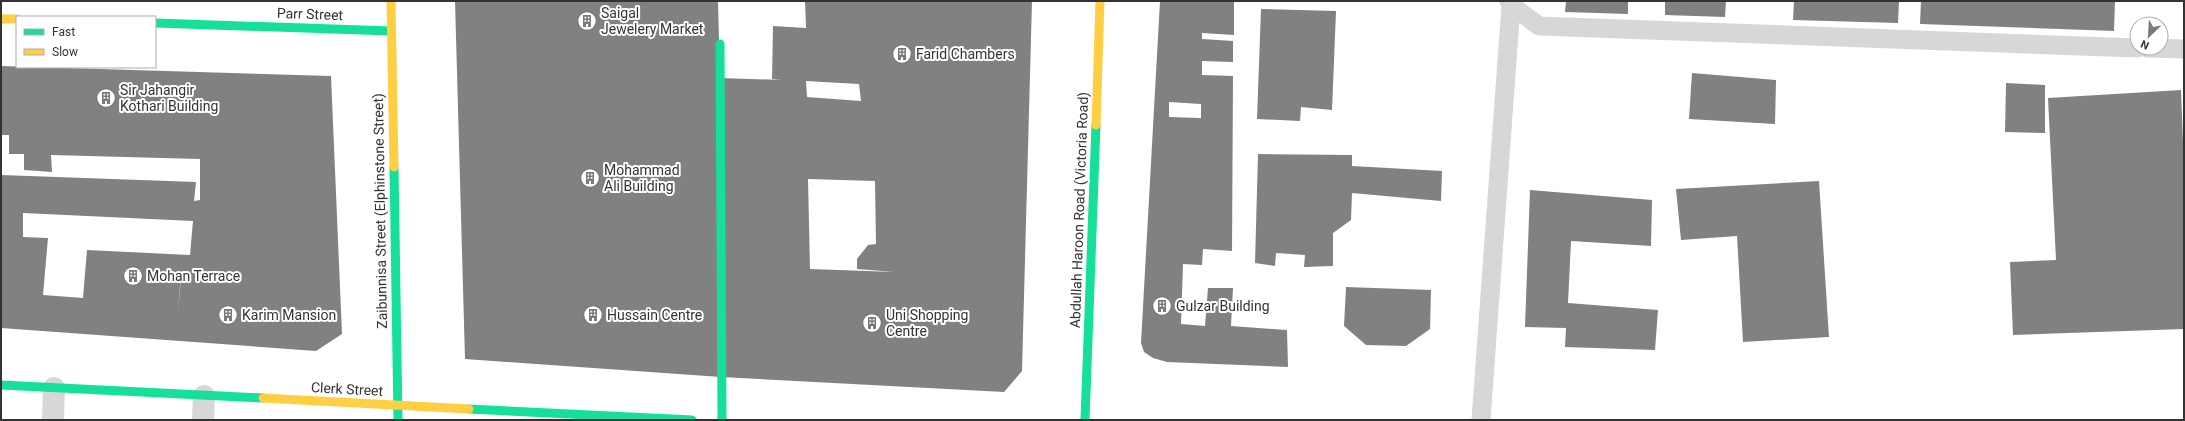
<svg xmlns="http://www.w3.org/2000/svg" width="2185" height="421" font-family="Roboto,sans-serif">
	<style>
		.building { fill: #818181; fill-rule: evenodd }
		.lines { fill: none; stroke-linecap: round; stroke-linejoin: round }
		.lane { stroke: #d7d7d7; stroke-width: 19 }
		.street { stroke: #d7d7d7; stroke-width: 22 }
		.fast { stroke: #16e098; stroke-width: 9 }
		.slow { stroke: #ffcf43; stroke-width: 9 }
		.labels { text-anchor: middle; stroke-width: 4; stroke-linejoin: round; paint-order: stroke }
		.poi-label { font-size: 14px; fill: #333; stroke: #fff; text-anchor: start }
		.street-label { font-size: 14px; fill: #333; stroke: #fff }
	</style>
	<rect width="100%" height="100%" fill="#fff"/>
	<g class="building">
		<path d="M 455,1 L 718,1 L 720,78 L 782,80 L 772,79 L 773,26 L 806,28 L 805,1 L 1032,1 L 1022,371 L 1004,392 L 721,377 L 465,359 ZM 806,81 L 859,84 L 861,101 L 807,97 ZM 808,179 L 875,181 L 876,244 L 868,245 L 857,259 L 857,269 L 895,272 L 810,269 Z"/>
		<path d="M 1160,1 L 1234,1 L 1234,35 L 1202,33 L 1202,39 L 1233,41 L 1233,62 L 1202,61 L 1202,75 L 1233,76 L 1232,251 L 1203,249 L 1202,265 L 1183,264 L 1181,324 L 1205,326 L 1208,288 L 1233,288 L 1231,326 L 1287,330 L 1288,367 L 1167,362 L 1153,358 L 1144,352 L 1141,343 ZM 1169,102 L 1201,104 L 1201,118 L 1169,117 Z"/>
		<polygon points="1566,1 1628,1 1628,14 1565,12"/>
		<polygon points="1665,1 1726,1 1725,17 1665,15"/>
		<polygon points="1794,1 1899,1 1898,23 1793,20"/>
		<polygon points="1921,1 2115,1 2114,31 1920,24"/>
		<polygon points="1261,9 1336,11 1332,110 1301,107 1300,121 1257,119"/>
		<path d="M 1,66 L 331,76 L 342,334 L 316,351 L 1,328 L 1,175 L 196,182 L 194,201 L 200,200 L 200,159 L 51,155 L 52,172 L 24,170 L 24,154 L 9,154 L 9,135 L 1,135 ZM 23,213 L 193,221 L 190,255 L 87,250 L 83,298 L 43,295 L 48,238 L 23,237 ZM 181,272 L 180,289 L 178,312 Z"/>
		<polygon points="1692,73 1776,80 1775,124 1689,119"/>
		<polygon points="2006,83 2045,85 2045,133 2005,132"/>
		<polygon points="2181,90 2184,168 2184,329 2013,335 2010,262 2056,260 2048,98"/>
		<polygon points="1258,154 1352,155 1352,166 1442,171 1441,201 1352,193 1351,220 1333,233 1333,266 1304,267 1305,255 1276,253 1275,266 1255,263"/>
		<polygon points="1819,181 1829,337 1743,342 1737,236 1681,240 1676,189"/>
		<polygon points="1530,190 1652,200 1651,246 1571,241 1568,303 1658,310 1655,350 1565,347 1566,328 1525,327"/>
		<polygon points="1346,287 1431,290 1430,329 1406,346 1366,345 1344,326"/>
	</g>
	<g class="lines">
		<g class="lane">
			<polyline points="1511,5 1539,26 2137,48"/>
			<polyline points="2147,48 2184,49"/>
			<polyline points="1481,420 1511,5 1509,1"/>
		</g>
		<g class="street">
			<polyline points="53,420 54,388"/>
			<polyline points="203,420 204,396"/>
		</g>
		<g class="fast">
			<polyline points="155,23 391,31"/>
			<polyline points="720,44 722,420"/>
			<polyline points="394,167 398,420"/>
			<polyline points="1,385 263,398"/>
			<polyline points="469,409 692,420"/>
			<polyline points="1085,420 1096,125"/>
		</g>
		<g class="slow">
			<polyline points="391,1 394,167"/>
			<polyline points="1,19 17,19"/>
			<polyline points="1096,125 1100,1"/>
			<polyline points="263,398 469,409"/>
		</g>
	</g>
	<defs>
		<symbol id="building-ring" viewBox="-11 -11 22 22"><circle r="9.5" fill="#fff" stroke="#7a7a7a" stroke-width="1.5"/><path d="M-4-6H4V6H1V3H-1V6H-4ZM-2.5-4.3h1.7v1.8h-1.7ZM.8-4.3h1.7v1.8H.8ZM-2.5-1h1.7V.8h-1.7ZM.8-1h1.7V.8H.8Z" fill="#7a7a7a"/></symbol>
	</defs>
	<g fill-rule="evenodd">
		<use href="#building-ring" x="576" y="10" width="22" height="22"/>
		<use href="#building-ring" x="891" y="43" width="22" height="22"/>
		<use href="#building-ring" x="95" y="87" width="22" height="22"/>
		<use href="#building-ring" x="579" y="167" width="22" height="22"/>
		<use href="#building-ring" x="122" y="265" width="22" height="22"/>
		<use href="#building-ring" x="1151" y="295" width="22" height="22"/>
		<use href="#building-ring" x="217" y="304" width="22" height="22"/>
		<use href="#building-ring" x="582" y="304" width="22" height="22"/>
		<use href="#building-ring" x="861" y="312" width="22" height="22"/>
	</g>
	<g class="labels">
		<g class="poi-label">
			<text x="601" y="18">Saigal<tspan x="601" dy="16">Jewelery Market</tspan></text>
			<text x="916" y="59">Farid Chambers</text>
			<text x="120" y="95">Sir Jahangir<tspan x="120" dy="16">Kothari Building</tspan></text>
			<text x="604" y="175">Mohammad<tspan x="604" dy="16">Ali Building</tspan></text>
			<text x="147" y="281">Mohan Terrace</text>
			<text x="1176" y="311">Gulzar Building</text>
			<text x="242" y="320">Karim Mansion</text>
			<text x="607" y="320">Hussain Centre</text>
			<text x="886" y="320">Uni Shopping<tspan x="886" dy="16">Centre</tspan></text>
		</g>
		<g class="street-label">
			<text transform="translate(310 14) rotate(2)" y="5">Parr Street</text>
			<text transform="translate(1079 210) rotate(-88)" y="5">Abdullah Haroon Road (Victoria Road)</text>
			<text transform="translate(380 211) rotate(-91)" y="5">Zaibunnisa Street (Elphinstone Street)</text>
			<text transform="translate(347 389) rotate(3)" y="5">Clerk Street</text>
		</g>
	</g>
	<rect width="2185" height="421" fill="none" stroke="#333333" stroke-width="4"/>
	<rect x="16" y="16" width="140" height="52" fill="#ffffff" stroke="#adadad"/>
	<rect x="24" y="29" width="20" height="6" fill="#16e098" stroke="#adadad"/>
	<text x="52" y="36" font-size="12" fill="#333333">Fast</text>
	<rect x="24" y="49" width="20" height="6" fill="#ffcf43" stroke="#adadad"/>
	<text x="52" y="56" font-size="12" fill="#333333">Slow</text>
	<g transform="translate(2149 36) rotate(205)"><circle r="19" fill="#ffffff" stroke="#adadad"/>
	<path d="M0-3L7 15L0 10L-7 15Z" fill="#7a7a7a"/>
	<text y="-6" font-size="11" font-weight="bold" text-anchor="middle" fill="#333333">N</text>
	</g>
</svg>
